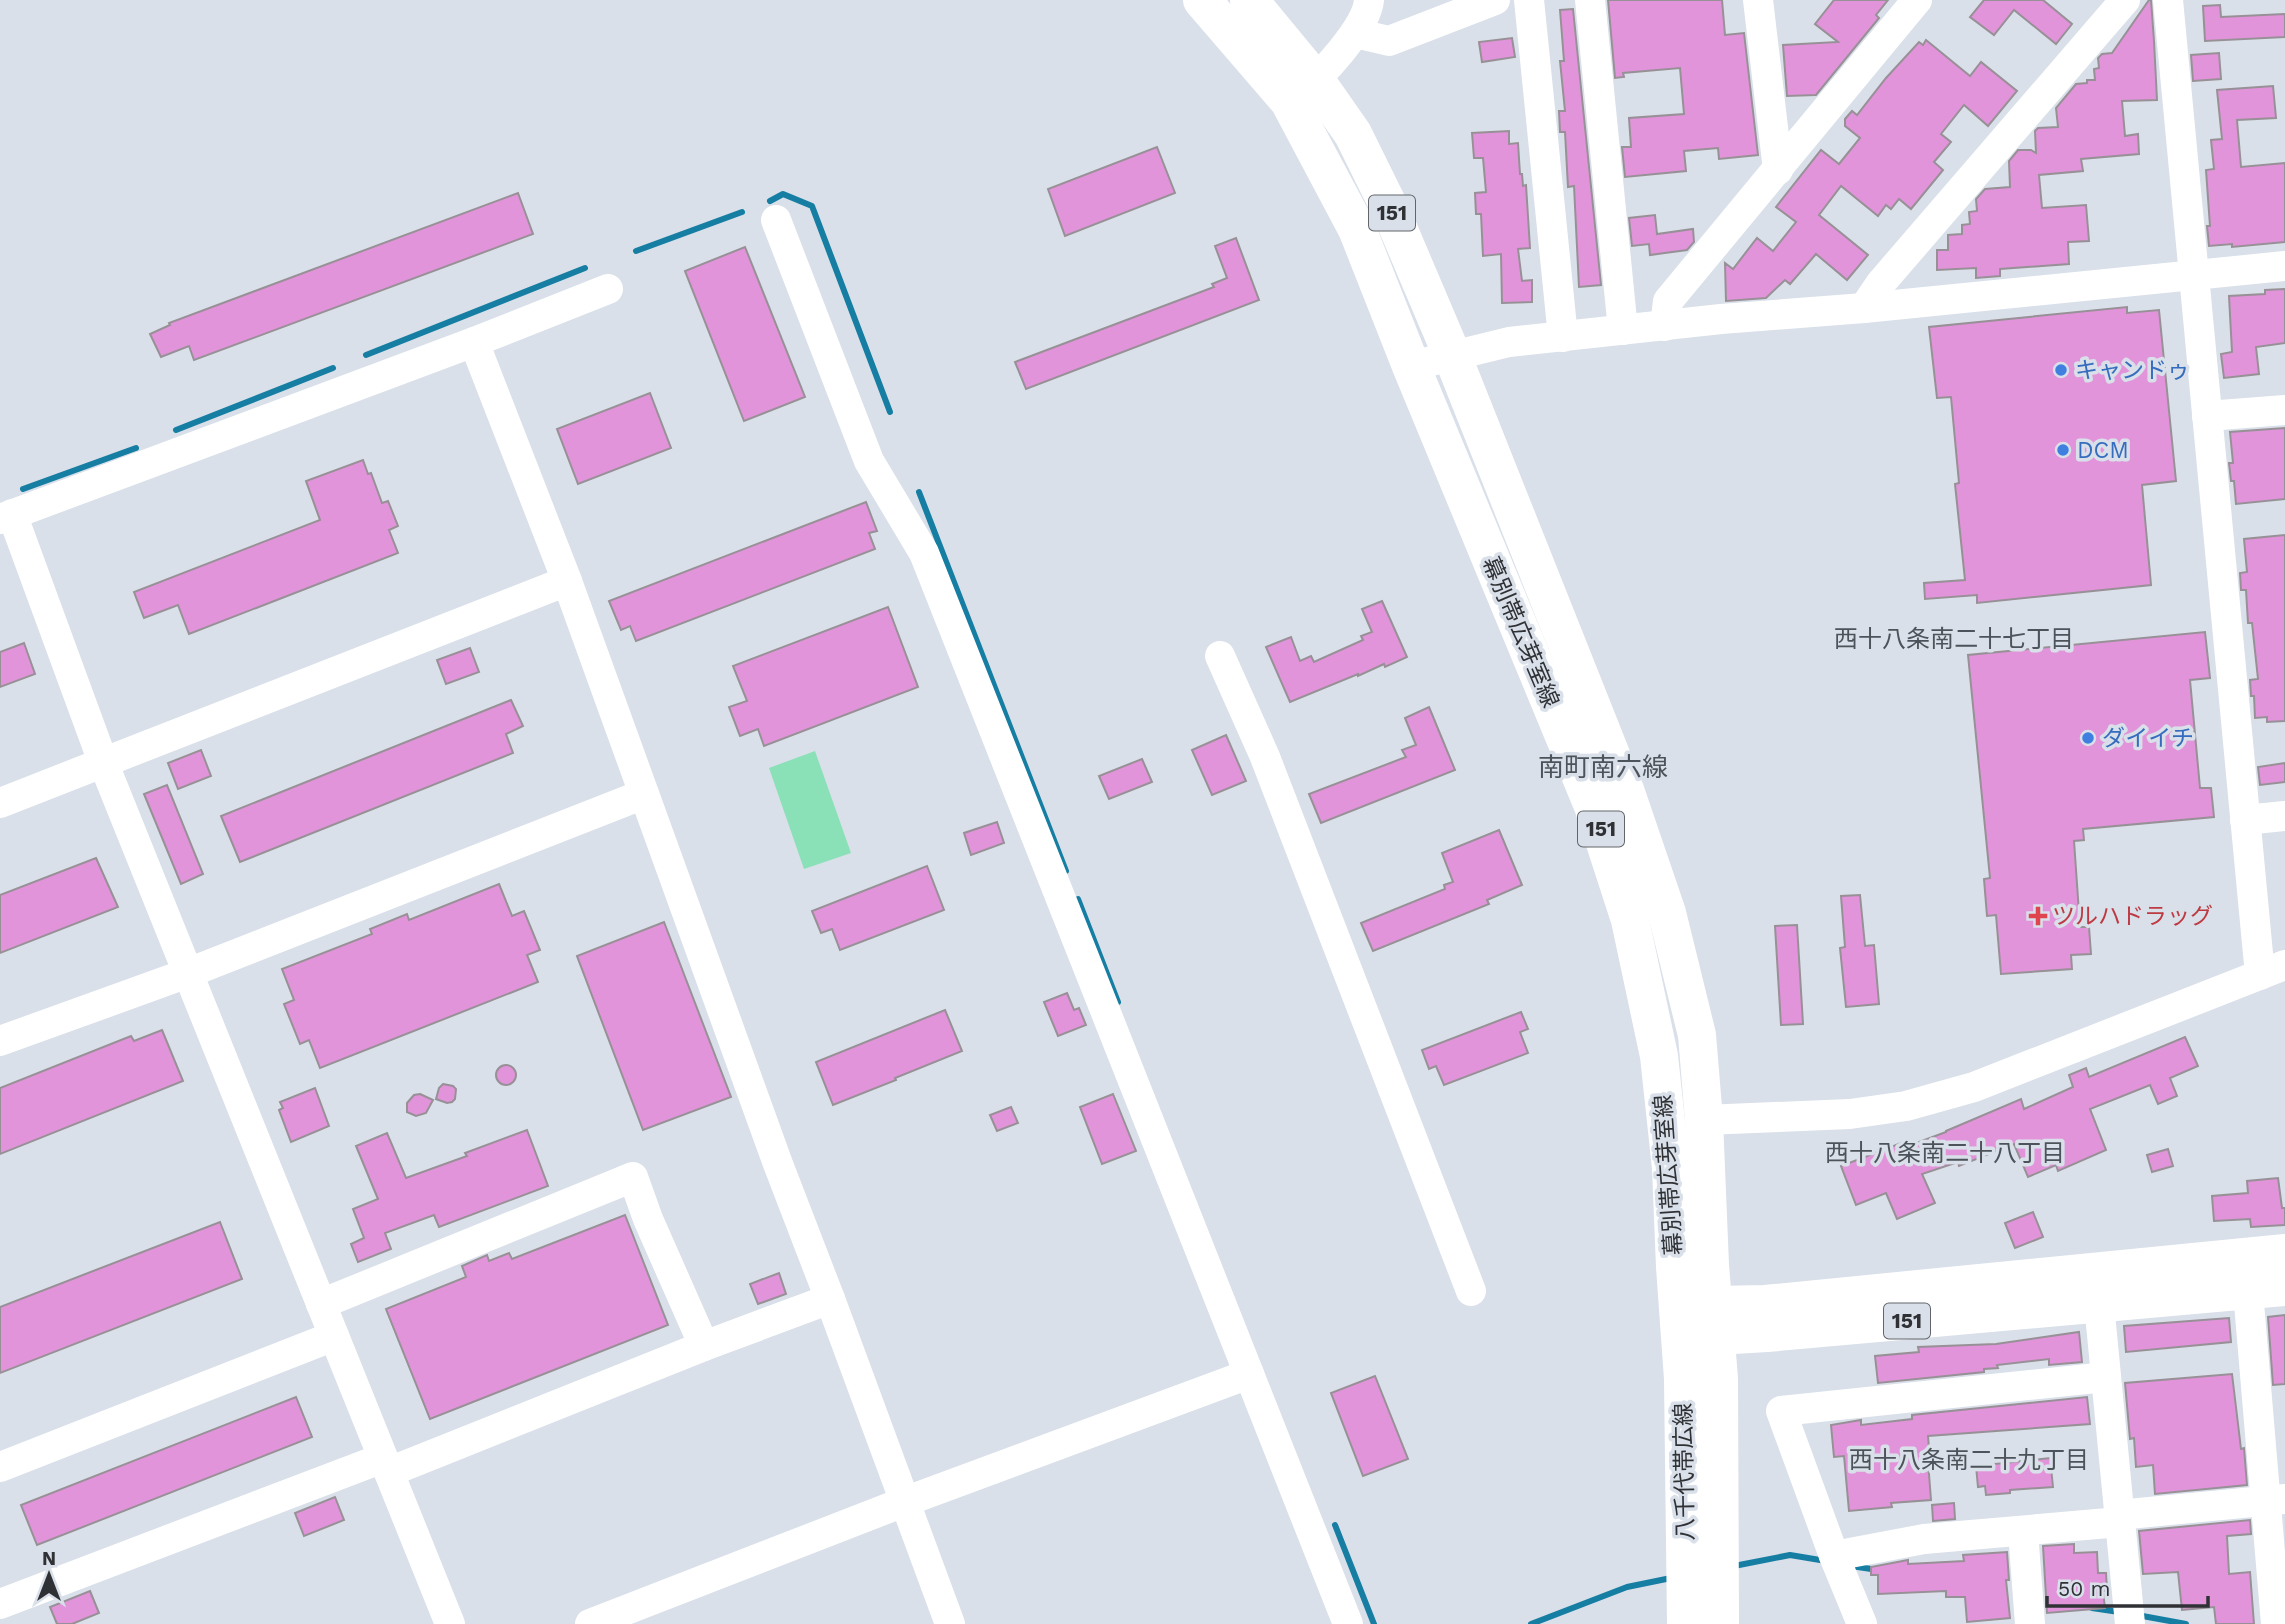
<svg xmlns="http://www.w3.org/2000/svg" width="2285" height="1624" font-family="'Work Sans','Noto Sans JP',sans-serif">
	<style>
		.grass { fill: #8ae0b7 }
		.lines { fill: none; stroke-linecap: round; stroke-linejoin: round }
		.stream { stroke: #167ea2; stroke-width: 6 }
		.building { fill: #e294da; stroke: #989097; stroke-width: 2 }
		.minor { stroke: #fff; stroke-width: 30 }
		.major { stroke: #fff; stroke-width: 38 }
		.shop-dot { fill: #3f7fe0; stroke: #d9e0e9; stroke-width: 2.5 }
		.health-dot { fill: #e0444e; stroke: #d9e0e9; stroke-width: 2.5 }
		.labels { text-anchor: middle; stroke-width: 7; stroke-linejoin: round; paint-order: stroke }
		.shield { fill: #d9e0e9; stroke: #62666b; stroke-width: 2 }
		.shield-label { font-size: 21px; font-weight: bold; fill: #2f3135 }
		.shop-label { font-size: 23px; fill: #366cbe; stroke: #d9e0e9; text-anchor: start }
		.street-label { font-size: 23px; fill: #2f3135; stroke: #d9e0e9 }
		.health-label { font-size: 23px; fill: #be3a42; stroke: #d9e0e9; text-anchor: start }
		.neighbourhood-label { font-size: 24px; fill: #4d535a; stroke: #d9e0e9 }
		.quarter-label { font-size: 26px; fill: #4d535a; stroke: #d9e0e9 }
	</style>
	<rect width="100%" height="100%" fill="#d9e0e9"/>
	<polygon class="grass" points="815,751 851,853 804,869 769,768"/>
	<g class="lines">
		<g class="stream">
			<polyline points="770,201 783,194 812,206 890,412"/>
			<polyline points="636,251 742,212"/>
			<polyline points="366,355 585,268"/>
			<polyline points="176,430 333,368"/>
			<polyline points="23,489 136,448"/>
			<polyline points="919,492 1066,871"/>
			<polyline points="1078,899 1118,1002"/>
			<polyline points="1335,1525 1374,1624"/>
			<polyline points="1734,1566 1790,1555 1826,1561"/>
			<polyline points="1851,1566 1878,1570"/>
			<polyline points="2092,1608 2119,1612"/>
			<polyline points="2137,1615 2186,1624"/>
			<polyline points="1531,1624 1627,1587 1671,1578"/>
		</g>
	</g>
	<g class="building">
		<polygon points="1608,0 1722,0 1725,35 1744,33 1758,155 1719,159 1718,148 1684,151 1686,171 1625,177 1622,147 1631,147 1629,118 1684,114 1680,68 1623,73 1624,77 1615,78"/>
		<polygon points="1834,0 1888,0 1876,15 1879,18 1816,95 1787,96 1783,45 1838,42 1815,24"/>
		<polygon points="1984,0 2043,0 2072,24 2056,44 2014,10 1994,35 1970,17"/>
		<polygon points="2149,0 2151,0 2154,41 2157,100 2122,101 2125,136 2138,134 2139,154 2081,159 2083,171 2039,175 2042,208 2086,205 2089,241 2068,242 2069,264 2000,269 2000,276 1976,278 1976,268 1937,270 1937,250 1948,250 1948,235 1962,234 1962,225 1970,224 1969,212 1977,211 1976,199 1985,189 2010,187 2009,161 2018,150 2031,150 2036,153 2035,131 2038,128 2058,127 2056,108 2076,84 2087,83 2087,80 2095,80 2094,69 2099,68 2098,58 2102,54 2112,53"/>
		<polygon points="2220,5 2221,17 2285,14 2285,37 2205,41 2203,6"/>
		<polygon points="1573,9 1601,285 1579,287 1574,186 1568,187 1565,132 1560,132 1559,111 1565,111 1560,61 1564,61 1560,10"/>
		<polygon points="1512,38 1515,57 1482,62 1479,42"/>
		<polygon points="1926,40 1970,76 1981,62 2017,91 1988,126 1964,105 1941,134 1951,142 1934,162 1943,170 1911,209 1899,199 1891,209 1886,205 1878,216 1841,186 1819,215 1868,255 1847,280 1816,254 1790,284 1785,280 1766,298 1726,301 1725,263 1733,269 1757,238 1773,251 1796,222 1776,207 1821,150 1839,164 1860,138 1845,126 1845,119 1852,111 1857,115 1886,78 1919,42 1923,45"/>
		<polygon points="2219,53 2221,79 2193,81 2191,55"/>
		<polygon points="2273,86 2276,118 2237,120 2241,167 2285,163 2285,242 2232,247 2232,244 2209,246 2207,226 2210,226 2206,170 2214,169 2211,140 2222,139 2217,90"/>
		<polygon points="1509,131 1509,144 1518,143 1520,174 1522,174 1523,186 1526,185 1530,248 1518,249 1522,281 1532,280 1532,302 1502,303 1501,254 1483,256 1481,214 1476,214 1475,193 1486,192 1483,158 1474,158 1472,133"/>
		<polygon points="1157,147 1175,193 1065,236 1048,189"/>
		<polygon points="518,193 533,234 194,360 189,346 161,357 150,334 170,325 169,323"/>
		<polygon points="1655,215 1657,234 1693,229 1694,242 1687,250 1650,255 1649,244 1632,246 1629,218"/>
		<polygon points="1236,238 1259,300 1026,389 1015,362 1214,287 1212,284 1227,278 1215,246"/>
		<polygon points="745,247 805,397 744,421 685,271"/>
		<polygon points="2285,289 2285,343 2256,347 2259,374 2224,378 2221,354 2232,352 2229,296 2265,294 2265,290"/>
		<polygon points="2127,307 2127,313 2159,310 2176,481 2142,485 2151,585 1977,603 1977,595 1925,599 1924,583 1965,580 1955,484 1959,483 1951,397 1937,398 1929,327"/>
		<polygon points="650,393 671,448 578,484 557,429"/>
		<polygon points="2285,428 2285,499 2236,504 2234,481 2231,481 2229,463 2233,463 2230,432"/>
		<polygon points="363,460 368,474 371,473 382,503 388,501 398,526 389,530 398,553 189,634 178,605 144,618 134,592 320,520 306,481"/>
		<polygon points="866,502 877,531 869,533 875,549 636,641 630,626 621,630 609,601"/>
		<polygon points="2285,535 2285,721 2267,722 2267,717 2255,718 2254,696 2251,696 2250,680 2258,679 2252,623 2248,623 2246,590 2241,590 2240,573 2247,572 2244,539"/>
		<polygon points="1382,601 1407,657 1385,667 1384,664 1358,676 1358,674 1290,702 1266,647 1291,637 1300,661 1311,656 1314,662 1363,640 1361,636 1372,632 1362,609"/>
		<polygon points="888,607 918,687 764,746 758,729 740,736 729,707 747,701 733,666"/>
		<polygon points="2205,632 2210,678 2190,680 2200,788 2211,788 2214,817 2083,829 2084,840 2074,841 2080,927 2089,927 2091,954 2071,955 2072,969 2001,974 1996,915 1987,916 1984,879 1990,878 1968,655"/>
		<polygon points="24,643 35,674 0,687 0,652"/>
		<polygon points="470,648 479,672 446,684 437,660"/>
		<polygon points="511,700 523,726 506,734 513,753 240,862 221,816"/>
		<polygon points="1429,707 1455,770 1321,823 1309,794 1406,757 1402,750 1416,745 1405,718"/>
		<polygon points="1226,735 1246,781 1212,795 1192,750"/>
		<polygon points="201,750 211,776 178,789 168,763"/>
		<polygon points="1142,759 1152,782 1109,799 1099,776"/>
		<polygon points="2285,763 2285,782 2260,785 2258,767"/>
		<polygon points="167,785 203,874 181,884 144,794"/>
		<polygon points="997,822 1004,843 971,855 964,833"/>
		<polygon points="1499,830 1522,885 1487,900 1489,904 1373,951 1361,923 1445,889 1444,885 1453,882 1442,853"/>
		<polygon points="96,858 118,907 0,953 0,895"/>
		<polygon points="927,866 944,910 840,950 832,929 821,933 812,911"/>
		<polygon points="499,884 512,916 524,911 540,950 527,955 538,982 320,1068 309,1040 300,1044 284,1004 294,1000 282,969 372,934 370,929 407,914 409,920"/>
		<polygon points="1860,895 1865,946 1874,945 1879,1004 1846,1007 1840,948 1845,947 1841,896"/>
		<polygon points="664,922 731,1097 643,1130 577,956"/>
		<polygon points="1797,925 1803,1024 1781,1025 1775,926"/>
		<polygon points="1067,993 1074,1010 1079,1008 1086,1025 1058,1036 1044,1002"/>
		<polygon points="945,1010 962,1051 895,1078 896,1080 833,1105 816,1062"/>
		<polygon points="1521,1012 1528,1029 1520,1032 1528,1053 1444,1085 1436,1066 1429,1069 1422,1050"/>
		<polygon points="162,1030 183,1081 0,1154 0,1088 131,1036 134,1041"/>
		<polygon points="2185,1037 2198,1066 2170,1078 2177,1096 2158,1104 2150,1085 2090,1109 2106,1150 2058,1171 2056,1165 2028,1177 2014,1144 1959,1166 1958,1162 1922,1174 1935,1203 1897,1219 1886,1193 1856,1205 1841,1166 1909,1140 1911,1145 1946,1132 1946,1131 2021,1099 2024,1109 2073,1087 2069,1075 2086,1068 2089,1077"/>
		<circle cx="506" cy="1075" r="10"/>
		<polygon points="443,1084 453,1086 456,1089 455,1099 452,1102 447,1103 436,1099 439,1088"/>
		<polygon points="315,1088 329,1126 291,1142 279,1110 283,1108 280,1102"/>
		<polygon points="420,1094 433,1100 426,1113 416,1116 407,1112 407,1103 414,1095"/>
		<polygon points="1113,1094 1136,1151 1102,1164 1080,1107"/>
		<polygon points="1011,1107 1018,1123 997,1131 990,1115"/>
		<polygon points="527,1130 548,1186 439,1227 434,1215 385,1233 391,1249 358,1262 351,1244 364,1238 353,1209 378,1199 356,1146 387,1133 406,1178 467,1156 465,1153"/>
		<polygon points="2168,1149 2173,1166 2152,1172 2147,1155"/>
		<polygon points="2278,1178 2282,1208 2285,1208 2285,1225 2251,1227 2250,1219 2214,1221 2212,1196 2248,1193 2247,1181"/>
		<polygon points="2033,1212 2043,1237 2015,1248 2005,1223"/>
		<polygon points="625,1215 668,1325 430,1419 386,1309 466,1277 462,1266 487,1255 489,1261 509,1253 512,1259"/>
		<polygon points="220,1222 242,1279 0,1373 0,1307"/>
		<polygon points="779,1273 786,1294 758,1304 750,1284"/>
		<polygon points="2285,1315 2285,1384 2273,1385 2268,1317"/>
		<polygon points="2229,1318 2231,1342 2126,1352 2124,1326"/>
		<polygon points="2079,1332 2082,1362 2049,1365 2049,1359 1997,1365 1998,1368 1984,1369 1984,1372 1878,1383 1875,1356 1919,1352 1918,1347 1996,1344"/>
		<polygon points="2232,1374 2241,1449 2244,1448 2247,1485 2155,1494 2153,1465 2136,1467 2134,1438 2130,1439 2125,1383"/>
		<polygon points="1375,1376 1408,1459 1363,1476 1331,1393"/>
		<polygon points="296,1397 312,1437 37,1545 21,1505"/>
		<polygon points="2087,1397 2090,1424 1928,1436 1929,1448 1927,1448 1931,1500 1891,1503 1892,1507 1849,1511 1844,1456 1834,1457 1831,1425 1861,1420 1861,1425 1912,1419 1912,1415"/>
		<polygon points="2050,1458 2053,1487 2010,1490 2010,1493 1986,1495 1985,1486 1978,1487 1976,1466"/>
		<polygon points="335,1497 344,1520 304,1536 295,1513"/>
		<polygon points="1954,1503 1955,1519 1933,1521 1932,1505"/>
		<polygon points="2250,1520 2251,1534 2227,1536 2229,1574 2250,1572 2254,1624 2216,1624 2214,1607 2182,1610 2178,1572 2143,1574 2139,1531"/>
		<polygon points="2074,1544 2074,1553 2097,1552 2098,1573 2106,1573 2107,1591 2103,1591 2105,1608 2047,1613 2043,1546"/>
		<polygon points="2007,1552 2009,1580 2006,1580 2010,1618 1967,1622 1965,1597 1946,1597 1946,1591 1878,1594 1878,1575 1871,1575 1871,1567 1908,1560 1908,1564 1964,1561 1963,1555"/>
		<polygon points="90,1591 99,1613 72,1624 57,1624 50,1607"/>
	</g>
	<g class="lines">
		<g class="minor">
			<polyline points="1529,0 1563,337"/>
			<polyline points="1590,0 1623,330"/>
			<polyline points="1758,0 1778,170"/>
			<polyline points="2168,0 2260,975"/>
			<polyline points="1355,33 1389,41 1495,0"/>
			<path d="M 1299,93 C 1321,77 1367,27 1369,0"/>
			<polyline points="776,220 869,461 924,553 1348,1624"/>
			<polyline points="1864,308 1881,283 2125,0"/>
			<polyline points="1665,326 1668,301 1917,0"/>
			<polyline points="474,342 567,581 778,1164 830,1299 950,1624"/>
			<polyline points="1411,366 1509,342 1721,319 1864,308 2285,266"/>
			<polyline points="2207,416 2285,410"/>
			<polyline points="12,514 103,762 450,1624"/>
			<polyline points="0,519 474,342 608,289"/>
			<polyline points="1220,656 1265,757 1471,1291"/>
			<polyline points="0,803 567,581"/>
			<polyline points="2245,820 2285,816"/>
			<polyline points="0,1041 188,973 644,794"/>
			<polyline points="1704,1120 1850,1114 1906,1106 1974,1087 2285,965"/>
			<polyline points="2097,1283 2130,1624"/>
			<polyline points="2248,1291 2276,1624"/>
			<polyline points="321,1304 633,1177 648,1219 704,1346"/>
			<polyline points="0,1467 334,1336"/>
			<polyline points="389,1472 704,1346 830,1299"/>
			<polyline points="2118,1515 2285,1499"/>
			<polyline points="2023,1532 2030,1624"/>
			<polyline points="1834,1556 1924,1539 2120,1522"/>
			<polyline points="0,1604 383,1458"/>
			<polyline points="590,1624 904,1502 1249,1374"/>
			<polyline points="1862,1624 1834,1556 1781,1411 2106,1377"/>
		</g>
		<g class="major">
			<polyline points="1202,0 1289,101 1357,229 1411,366 1593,806 1630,920 1659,1056 1671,1168 1675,1267 1683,1379 1686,1624"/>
			<polyline points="1249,0 1316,81 1353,134 1390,209 1452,355 1625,790 1667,913 1697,1035 1704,1120 1710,1265 1719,1379 1720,1624"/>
			<polyline points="1690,1316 1714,1305 1765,1304 2285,1253"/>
			<polyline points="1694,1327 1716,1336 1767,1333 2285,1287"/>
		</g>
	</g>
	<g class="shop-dot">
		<circle cx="2061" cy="370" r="7"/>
		<circle cx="2063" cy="450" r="7"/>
		<circle cx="2088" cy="738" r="7"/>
	</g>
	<path class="health-dot" d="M2034.5 905.5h7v7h7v7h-7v7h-7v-7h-7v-7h7z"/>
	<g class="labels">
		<g class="shield">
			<rect x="1369" y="195.5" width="46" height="35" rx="5"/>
			<rect x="1578" y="811.5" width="46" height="35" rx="5"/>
			<rect x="1884" y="1303.5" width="46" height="35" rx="5"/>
		</g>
		<g class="shield-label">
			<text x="1392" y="220">151</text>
			<text x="1601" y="836">151</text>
			<text x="1907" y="1328">151</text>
		</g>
		<g class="shop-label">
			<text x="2075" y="378">キャンドゥ</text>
			<text x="2077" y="458">DCM</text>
			<text x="2102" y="746">ダイイチ</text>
		</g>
		<g class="street-label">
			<text transform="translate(1521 632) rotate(67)" y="8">幕別帯広芽室線</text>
			<text transform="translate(1668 1175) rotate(-94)" y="8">幕別帯広芽室線</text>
			<text transform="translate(1684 1472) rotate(-91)" y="8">八千代帯広線</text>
		</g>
		<g class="health-label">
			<text x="2052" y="924">ツルハドラッグ</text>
		</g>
		<g class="neighbourhood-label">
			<text x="1954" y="647">西十八条南二十七丁目</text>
			<text x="1945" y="1161">西十八条南二十八丁目</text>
			<text x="1969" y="1468">西十八条南二十九丁目</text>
		</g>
		<g class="quarter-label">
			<text x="1603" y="776">南町南六線</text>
		</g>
	</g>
	<g transform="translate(49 1575)" stroke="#d9e0e9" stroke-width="5" paint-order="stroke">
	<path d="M0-5L12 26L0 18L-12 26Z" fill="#2f3135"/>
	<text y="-10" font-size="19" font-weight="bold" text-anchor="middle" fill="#2f3135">N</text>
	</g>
	<path d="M2047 1596v10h161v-10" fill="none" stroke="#2f3135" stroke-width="3.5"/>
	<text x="2058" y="1596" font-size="21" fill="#2f3135" stroke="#d9e0e9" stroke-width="5" paint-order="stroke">50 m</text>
</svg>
